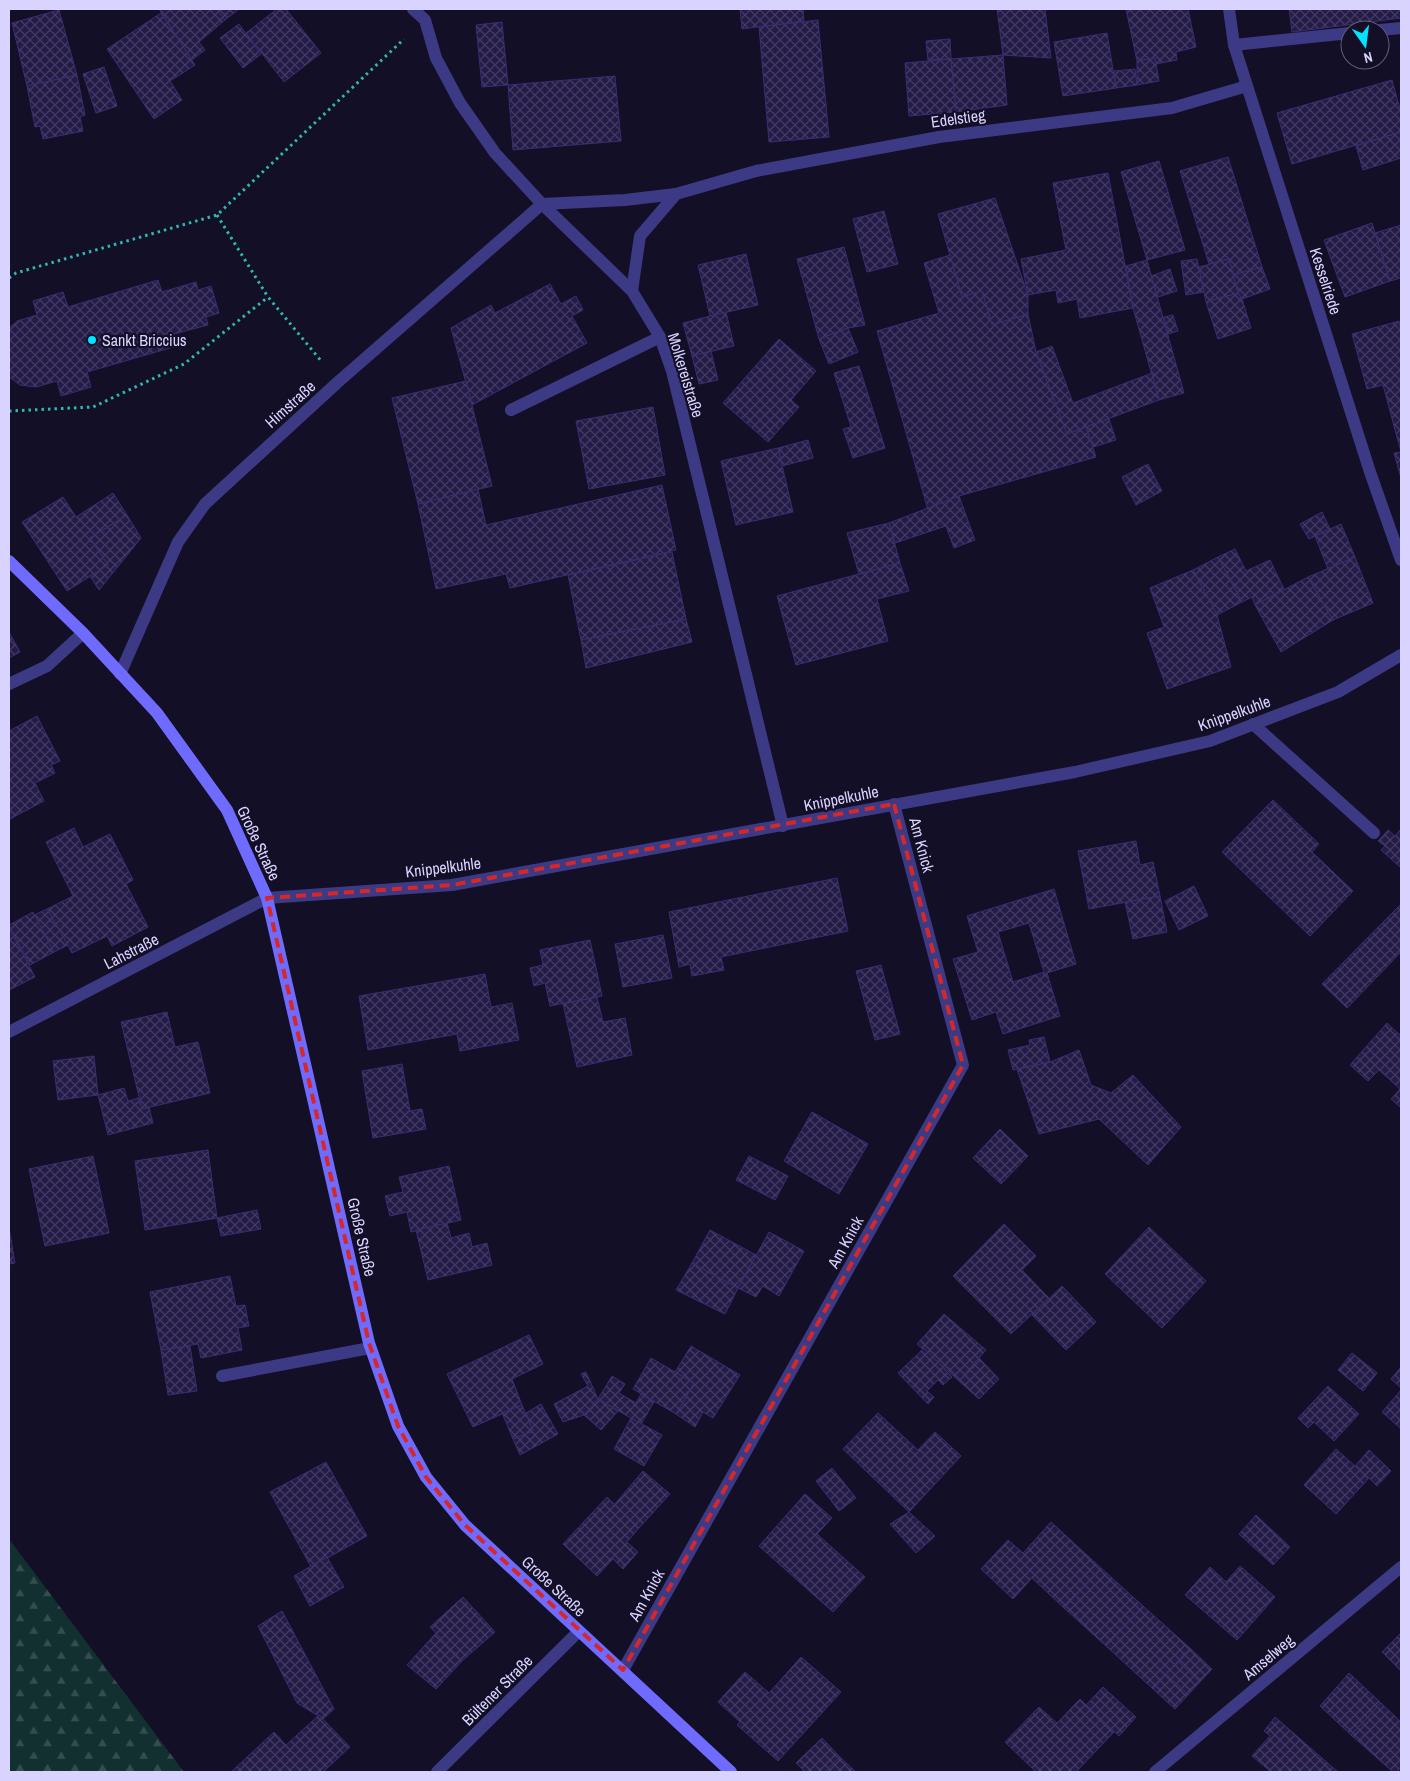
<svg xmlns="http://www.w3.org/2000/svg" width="1410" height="1781" font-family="'Archivo Narrow',sans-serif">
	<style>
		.forest { fill: url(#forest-firs) }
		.building { fill: url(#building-cross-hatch); stroke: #3b2d73; fill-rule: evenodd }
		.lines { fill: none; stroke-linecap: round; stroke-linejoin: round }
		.path { stroke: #2fb8b0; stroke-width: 3; stroke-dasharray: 2.5 4; stroke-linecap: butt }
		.service { stroke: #3d3a85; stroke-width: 12 }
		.minor { stroke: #3d3a85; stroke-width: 12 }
		.tertiary { stroke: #3d3a85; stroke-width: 12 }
		.secondary { stroke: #6f6bff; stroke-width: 12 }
		.marked { fill: none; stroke: #d62828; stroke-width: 4; stroke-dasharray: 10 6; stroke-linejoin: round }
		.poi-dot { fill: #00e5ff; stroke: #130f26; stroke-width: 2 }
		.labels { text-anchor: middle; stroke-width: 4.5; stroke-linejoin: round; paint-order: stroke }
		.street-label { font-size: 16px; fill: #d9d4ff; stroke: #130f26 }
		.poi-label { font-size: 16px; fill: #d9d4ff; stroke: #130f26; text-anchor: start }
	</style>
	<defs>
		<pattern id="forest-firs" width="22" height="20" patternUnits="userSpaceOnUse" patternTransform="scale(1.25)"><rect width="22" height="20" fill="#12302f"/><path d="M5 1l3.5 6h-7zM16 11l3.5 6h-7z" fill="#344d4e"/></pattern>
		<pattern id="building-cross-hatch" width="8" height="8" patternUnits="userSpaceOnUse" patternTransform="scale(1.25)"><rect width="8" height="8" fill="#241b47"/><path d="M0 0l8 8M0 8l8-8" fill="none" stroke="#433b63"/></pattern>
	</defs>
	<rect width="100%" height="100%" fill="#130f26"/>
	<polygon class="forest" points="9,1539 184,1772 9,1772"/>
	<g class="building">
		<polygon points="159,9 217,9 225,20 199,42 205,50 192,60"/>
		<polygon points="217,9 239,9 225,20"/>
		<polygon points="277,9 286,9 321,53 284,82 246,33"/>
		<polygon points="740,9 803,9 804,21 742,29"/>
		<polygon points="997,9 1045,9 1051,58 1003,55"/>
		<polygon points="1126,9 1188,9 1196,47 1176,52 1177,60 1156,64 1155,58 1137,61"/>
		<polygon points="1289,9 1401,9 1401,18 1292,32"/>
		<polygon points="59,10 77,75 27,86 12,23"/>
		<polygon points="161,13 195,65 170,81 182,100 154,119 107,49"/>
		<polygon points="818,20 829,137 769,142 759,27"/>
		<polygon points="502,22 508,85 482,87 476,25"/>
		<polygon points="239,24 261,54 243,68 220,38"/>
		<polygon points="1107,33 1116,88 1063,96 1054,42"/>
		<polygon points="950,39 951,59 928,60 926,41"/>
		<polygon points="1003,55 1007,105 956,112 951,59"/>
		<polygon points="1155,58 1159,81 1137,85 1137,61"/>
		<polygon points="951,59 956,112 909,116 905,63"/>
		<polygon points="104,67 117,106 96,113 83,74"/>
		<polygon points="1135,69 1137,85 1116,88 1114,71"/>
		<polygon points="77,75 85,115 80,117 83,131 43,139 40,126 35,127 27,86"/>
		<polygon points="615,76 621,141 513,150 508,85"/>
		<polygon points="1392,80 1401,113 1401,132 1292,164 1277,113"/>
		<polygon points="1401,132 1401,158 1363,170 1356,146"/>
		<polygon points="1228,157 1262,267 1233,275 1229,259 1209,264 1180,171"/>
		<polygon points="1159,161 1185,250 1147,260 1121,172"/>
		<polygon points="1108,173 1133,308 1080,318 1077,299 1058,303 1056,290 1028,295 1021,259 1066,250 1053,183"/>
		<polygon points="995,198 1028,295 1028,314 992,325 982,291 962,297 938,214"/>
		<polygon points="884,211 898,264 867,272 853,219"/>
		<polygon points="1372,223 1390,281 1345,297 1324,240"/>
		<polygon points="1401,225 1401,278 1390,281 1375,233"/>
		<polygon points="844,247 865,325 848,328 819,339 797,259"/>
		<polygon points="746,254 758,305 710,316 698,265"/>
		<polygon points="950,255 962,297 982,291 992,325 1028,314 1036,352 1067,434 1086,427 1096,457 959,496 928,510 877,331 939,313 924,263"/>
		<polygon points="1197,259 1204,292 1186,295 1181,261"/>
		<polygon points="1229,259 1238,293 1206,302 1199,267"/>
		<polygon points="1147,260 1184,393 1159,400 1133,308 1126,266"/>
		<polygon points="1262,267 1270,289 1242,299 1238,293 1233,275"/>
		<polygon points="1170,269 1177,291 1158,297 1151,276"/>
		<polygon points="158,280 162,292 196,282 198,290 211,286 219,313 206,317 208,325 174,334 177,346 87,372 91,387 61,396 57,381 36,387 20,385 9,377 9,328 17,321 37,315 33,301 63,292 68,307"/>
		<polygon points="550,284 561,304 576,296 583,310 572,316 587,343 472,405 451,328 491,305 495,313"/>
		<polygon points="1238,293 1242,299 1251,328 1218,339 1206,302"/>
		<polygon points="726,312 734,346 692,356 683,323"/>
		<polygon points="1173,315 1178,331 1168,334 1164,317"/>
		<polygon points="1399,321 1401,331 1401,452 1383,385 1367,389 1352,334"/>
		<polygon points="848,328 858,352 829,364 819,339"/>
		<polygon points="779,339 816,371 791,400 799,407 768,442 723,403"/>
		<polygon points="1052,346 1073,403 1152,373 1159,400 1067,434 1036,352"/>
		<polygon points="711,351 718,380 699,384 692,356"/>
		<polygon points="859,366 885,448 853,458 843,429 851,427 834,373"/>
		<polygon points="466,381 492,486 418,504 392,398"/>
		<polygon points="653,407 665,475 589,489 576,421"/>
		<polygon points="1109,419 1116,440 1093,447 1086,427"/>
		<polygon points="808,440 813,458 782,466 778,448"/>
		<polygon points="778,448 793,512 736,525 721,461"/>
		<polygon points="1401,452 1401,478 1394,453"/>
		<polygon points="1148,464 1162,491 1136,505 1122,477"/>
		<polygon points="662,485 676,550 510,588 506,574 436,589 418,504 478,489 486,525"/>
		<polygon points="113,493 127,515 90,538 108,565 67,591 22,522 63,497 76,517"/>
		<polygon points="959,496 975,540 954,548 946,526 895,543 889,523"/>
		<polygon points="1322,512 1330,529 1309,539 1300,524"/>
		<polygon points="127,515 141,538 99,590 90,576 108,565 90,538"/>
		<polygon points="889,523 900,563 859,574 847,533"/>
		<polygon points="1341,524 1355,557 1328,569 1315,536"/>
		<polygon points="1235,549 1246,571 1270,560 1285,591 1255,605 1252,597 1242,602 1218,557"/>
		<polygon points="672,552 686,619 581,640 568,575"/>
		<polygon points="1218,557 1242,602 1217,615 1193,570"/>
		<polygon points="1355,557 1373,603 1333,620 1308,577"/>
		<polygon points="900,563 909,591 877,599 888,641 796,665 777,596"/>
		<polygon points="1193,570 1217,615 1231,667 1167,689 1147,633 1164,627 1150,588"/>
		<polygon points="1308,577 1333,620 1281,652 1255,605"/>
		<polygon points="686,619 692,642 586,668 581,640"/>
		<polygon points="9,632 20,652 9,658"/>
		<polygon points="37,716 60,761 51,765 55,773 35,783 44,801 10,819 9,731"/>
		<polygon points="1273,800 1319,844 1312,852 1353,891 1310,936 1222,852"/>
		<polygon points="74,828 83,847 110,834 133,880 126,884 148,927 112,946 107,936 72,953 47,909 73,896 46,842"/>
		<polygon points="1401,829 1401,868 1381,850 1385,846 1378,841 1388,830 1395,836"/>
		<polygon points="1136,841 1140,865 1153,862 1160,896 1089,909 1078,851"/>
		<polygon points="837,878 848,931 721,957 724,970 692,976 690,964 679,967 669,912"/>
		<polygon points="1194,886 1208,916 1179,930 1165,901"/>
		<path d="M 1054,889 L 1076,964 L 1047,973 L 1060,1016 L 1003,1034 L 996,1012 L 972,1020 L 953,959 L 978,952 L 967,916 ZM 1029,923 L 1044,972 L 1013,982 L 998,932 Z"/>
		<polygon points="1160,896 1167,932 1133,939 1125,902"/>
		<polygon points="1401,904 1401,952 1347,1008 1322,984"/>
		<polygon points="47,909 68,945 54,952 34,915"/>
		<polygon points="33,912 54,952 30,965 9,925"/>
		<polygon points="9,927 35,977 9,990"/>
		<polygon points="663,935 672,978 623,987 615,944"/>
		<polygon points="590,940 602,996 550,1006 545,983 534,986 530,968 543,965 540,950"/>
		<polygon points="881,965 900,1034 875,1040 856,971"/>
		<polygon points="485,974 491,1007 512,1003 519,1040 460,1051 457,1034 368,1050 359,996"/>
		<polygon points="597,997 603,1022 625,1018 632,1055 577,1067 563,1004"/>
		<polygon points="167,1012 175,1047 198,1042 210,1093 142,1109 121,1022"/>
		<polygon points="1387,1023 1401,1036 1401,1108 1391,1099 1400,1089 1379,1070 1368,1081 1350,1065"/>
		<polygon points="1044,1037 1050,1062 1013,1070 1008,1050 1030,1045 1029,1040"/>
		<polygon points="1079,1050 1091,1085 1111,1093 1133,1075 1181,1127 1148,1165 1099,1119 1039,1134 1017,1069 1050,1062"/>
		<polygon points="94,1056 98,1095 58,1100 53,1061"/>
		<polygon points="402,1064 410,1111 422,1109 426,1129 373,1138 362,1071"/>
		<polygon points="124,1088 128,1101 138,1098 142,1109 149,1107 153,1123 108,1135 98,1095"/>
		<polygon points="812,1112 868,1144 839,1194 784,1161"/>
		<polygon points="1000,1129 1028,1156 1001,1184 973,1158"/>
		<polygon points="208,1150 217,1218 145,1230 135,1161"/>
		<polygon points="93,1156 109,1233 45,1246 29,1169"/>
		<polygon points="749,1156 788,1176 775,1200 736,1180"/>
		<polygon points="449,1166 461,1220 411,1232 407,1212 390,1216 385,1196 403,1192 399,1177"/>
		<polygon points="257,1210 261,1229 221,1236 217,1218"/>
		<polygon points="447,1223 451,1238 469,1233 472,1247 487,1243 492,1265 428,1280 416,1230"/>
		<polygon points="1004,1224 1036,1256 1022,1270 1049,1298 1011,1334 953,1276"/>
		<polygon points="1149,1227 1206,1281 1162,1328 1105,1274"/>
		<polygon points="9,1228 15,1263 9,1264"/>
		<polygon points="710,1230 756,1255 738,1288 692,1263"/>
		<polygon points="769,1232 804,1251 779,1296 763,1286 756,1297 738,1288"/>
		<polygon points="692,1263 738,1288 725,1314 676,1290"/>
		<polygon points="230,1276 236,1306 245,1305 249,1326 238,1328 242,1350 201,1358 198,1344 161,1350 150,1292"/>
		<polygon points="1062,1286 1096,1322 1066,1350 1032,1315"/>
		<polygon points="944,1314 986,1350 959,1381 917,1344"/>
		<polygon points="529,1335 543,1364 512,1379 522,1405 473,1427 447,1374"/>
		<polygon points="190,1346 197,1391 168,1395 161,1350"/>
		<polygon points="691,1346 740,1375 713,1418 703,1412 695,1427 676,1414 694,1383 675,1372"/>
		<polygon points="924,1348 952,1377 943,1385 938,1380 927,1391 934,1397 928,1404 898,1373"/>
		<polygon points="1352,1353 1377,1373 1363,1391 1338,1370"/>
		<polygon points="651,1358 694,1383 676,1414 633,1389"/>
		<polygon points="979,1358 999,1379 979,1399 959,1381"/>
		<polygon points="1401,1367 1401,1388 1391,1379"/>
		<polygon points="586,1372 598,1399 584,1415 563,1422 554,1404 588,1386 581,1374"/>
		<polygon points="612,1376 625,1384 619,1393 636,1403 641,1394 654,1402 641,1424 598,1399"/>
		<polygon points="1328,1386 1359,1414 1334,1441 1314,1422 1308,1428 1298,1418"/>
		<polygon points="1401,1390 1401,1429 1382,1412"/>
		<polygon points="598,1399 618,1411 601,1430 584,1415"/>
		<polygon points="541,1404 558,1434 520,1455 513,1439 533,1431 526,1413"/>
		<polygon points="522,1405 533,1431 513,1439 502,1413"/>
		<polygon points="878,1413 918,1450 935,1432 961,1456 909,1512 843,1449"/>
		<polygon points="631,1418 662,1435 644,1466 614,1449"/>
		<polygon points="1336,1449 1355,1466 1369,1450 1391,1471 1377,1486 1369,1478 1336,1514 1304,1485"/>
		<polygon points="326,1462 367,1536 311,1567 270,1492"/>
		<polygon points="832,1468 856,1498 839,1511 816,1481"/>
		<polygon points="643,1471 670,1494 639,1528 614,1505"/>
		<polygon points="805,1494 832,1518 817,1534 865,1577 833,1612 759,1546"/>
		<polygon points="607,1497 639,1528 627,1542 638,1552 623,1569 613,1559 597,1576 563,1544"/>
		<polygon points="909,1512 935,1536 916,1553 890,1524"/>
		<polygon points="1256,1515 1290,1547 1273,1565 1239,1534"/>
		<polygon points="1051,1522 1101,1568 1064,1608 1032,1578 1013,1599 981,1569 1008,1540 1023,1553"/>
		<polygon points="327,1557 344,1587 310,1606 294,1576"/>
		<polygon points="1240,1566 1275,1597 1237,1640 1185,1595 1210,1567 1226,1582"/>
		<polygon points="1101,1568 1143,1606 1106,1646 1064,1608"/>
		<polygon points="463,1597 495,1632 462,1661 430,1627"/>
		<polygon points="1143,1606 1190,1648 1153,1689 1106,1646"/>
		<polygon points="282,1611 334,1709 323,1719 297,1703 258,1626"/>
		<polygon points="436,1633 462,1661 436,1689 407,1665"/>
		<polygon points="1401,1633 1401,1671 1382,1652"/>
		<polygon points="1190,1648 1212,1669 1200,1682 1178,1661"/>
		<polygon points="801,1657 841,1692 778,1761 737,1725 740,1722 718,1702 745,1672 769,1693"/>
		<polygon points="1178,1661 1200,1682 1188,1695 1166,1674"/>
		<polygon points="1349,1673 1381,1703 1351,1735 1320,1706"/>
		<polygon points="1166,1674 1188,1695 1175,1709 1153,1689"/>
		<polygon points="1103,1687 1136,1717 1119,1736 1086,1705"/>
		<polygon points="1080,1699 1114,1732 1076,1772 1036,1772 1005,1742 1039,1707 1057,1723"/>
		<polygon points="1381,1703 1401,1722 1401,1767 1397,1772 1393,1772 1351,1735"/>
		<polygon points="319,1715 350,1747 323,1772 231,1772 274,1732 286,1745"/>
		<polygon points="1275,1717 1338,1772 1271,1772 1252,1756 1270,1736 1264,1731"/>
		<polygon points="822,1738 840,1757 825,1772 805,1772 796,1763"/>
		<polygon points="840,1757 856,1772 825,1772"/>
	</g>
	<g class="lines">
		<g class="path">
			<polyline points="217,215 268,297 322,362"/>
			<polyline points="9,278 16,273 217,215 404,39"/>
			<polyline points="9,411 93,407 184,364 268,297"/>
		</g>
		<g class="service">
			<polyline points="511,410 660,337"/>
			<polyline points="9,684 47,666 83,633"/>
			<polyline points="1253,724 1374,833"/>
			<polyline points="222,1376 370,1348"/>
		</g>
		<g class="minor">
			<polyline points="413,9 425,20 436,58 460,103 495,153 542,204 632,291 660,337 672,371 783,826"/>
			<polyline points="1229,9 1234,45 1370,472 1401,560"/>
			<polyline points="1380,30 1401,28"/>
			<polyline points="1234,45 1350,33"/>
			<polyline points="632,291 640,236 676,194 756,171 939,137 1172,108 1247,86"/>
			<polyline points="120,674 178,542 205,504 338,382 542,204 625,200 676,194"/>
			<polyline points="9,1032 267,898"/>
			<polyline points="623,1670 963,1065 894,804"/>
			<polyline points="437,1772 579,1631"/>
			<polyline points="1155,1772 1401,1567"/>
		</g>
		<polyline class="tertiary" points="267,898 452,885 1075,772 1210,741 1338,692 1401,655"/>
		<polyline class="secondary" points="9,561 83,633 157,713 227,810 267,898 369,1343 398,1426 426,1477 465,1525 731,1772"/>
	</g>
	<path class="marked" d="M 894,804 L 963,1065 L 623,1670 L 465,1525 L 426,1477 L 398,1426 L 369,1343 L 267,898 L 452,885 Z"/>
	<circle class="poi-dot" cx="92" cy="340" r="5"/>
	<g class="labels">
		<g class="street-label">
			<text transform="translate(958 118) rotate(-8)" y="6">Edelstieg</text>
			<text transform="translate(1326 281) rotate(72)" y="6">Kesselriede</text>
			<text transform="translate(686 375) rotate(73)" y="6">Molkereistraße</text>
			<text transform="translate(290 404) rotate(-42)" y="6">Himstraße</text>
			<text transform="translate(1234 713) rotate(-20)" y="6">Knippelkuhle</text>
			<text transform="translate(841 798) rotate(-11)" y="6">Knippelkuhle</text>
			<text transform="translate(259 843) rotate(65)" y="6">Große Straße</text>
			<text transform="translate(922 845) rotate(75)" y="6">Am Knick</text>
			<text transform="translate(443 867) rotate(-7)" y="6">Knippelkuhle</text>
			<text transform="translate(131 951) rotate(-27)" y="6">Lahstraße</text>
			<text transform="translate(362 1237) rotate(77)" y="6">Große Straße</text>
			<text transform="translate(845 1242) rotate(-61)" y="6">Am Knick</text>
			<text transform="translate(554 1586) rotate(43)" y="6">Große Straße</text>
			<text transform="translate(646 1595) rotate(-61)" y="6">Am Knick</text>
			<text transform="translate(1268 1657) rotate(-40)" y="6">Amselweg</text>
			<text transform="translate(497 1690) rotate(-45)" y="6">Bültener Straße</text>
		</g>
		<g class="poi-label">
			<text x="102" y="346">Sankt Briccius</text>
		</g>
	</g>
	<rect width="1410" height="1781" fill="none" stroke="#d9d4ff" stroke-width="20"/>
	<g transform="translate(1365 45) rotate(166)"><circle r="24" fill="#130f26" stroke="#625e7d"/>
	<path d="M0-4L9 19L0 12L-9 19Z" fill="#00e5ff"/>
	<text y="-8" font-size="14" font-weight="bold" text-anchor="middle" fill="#d9d4ff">N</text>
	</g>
</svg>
